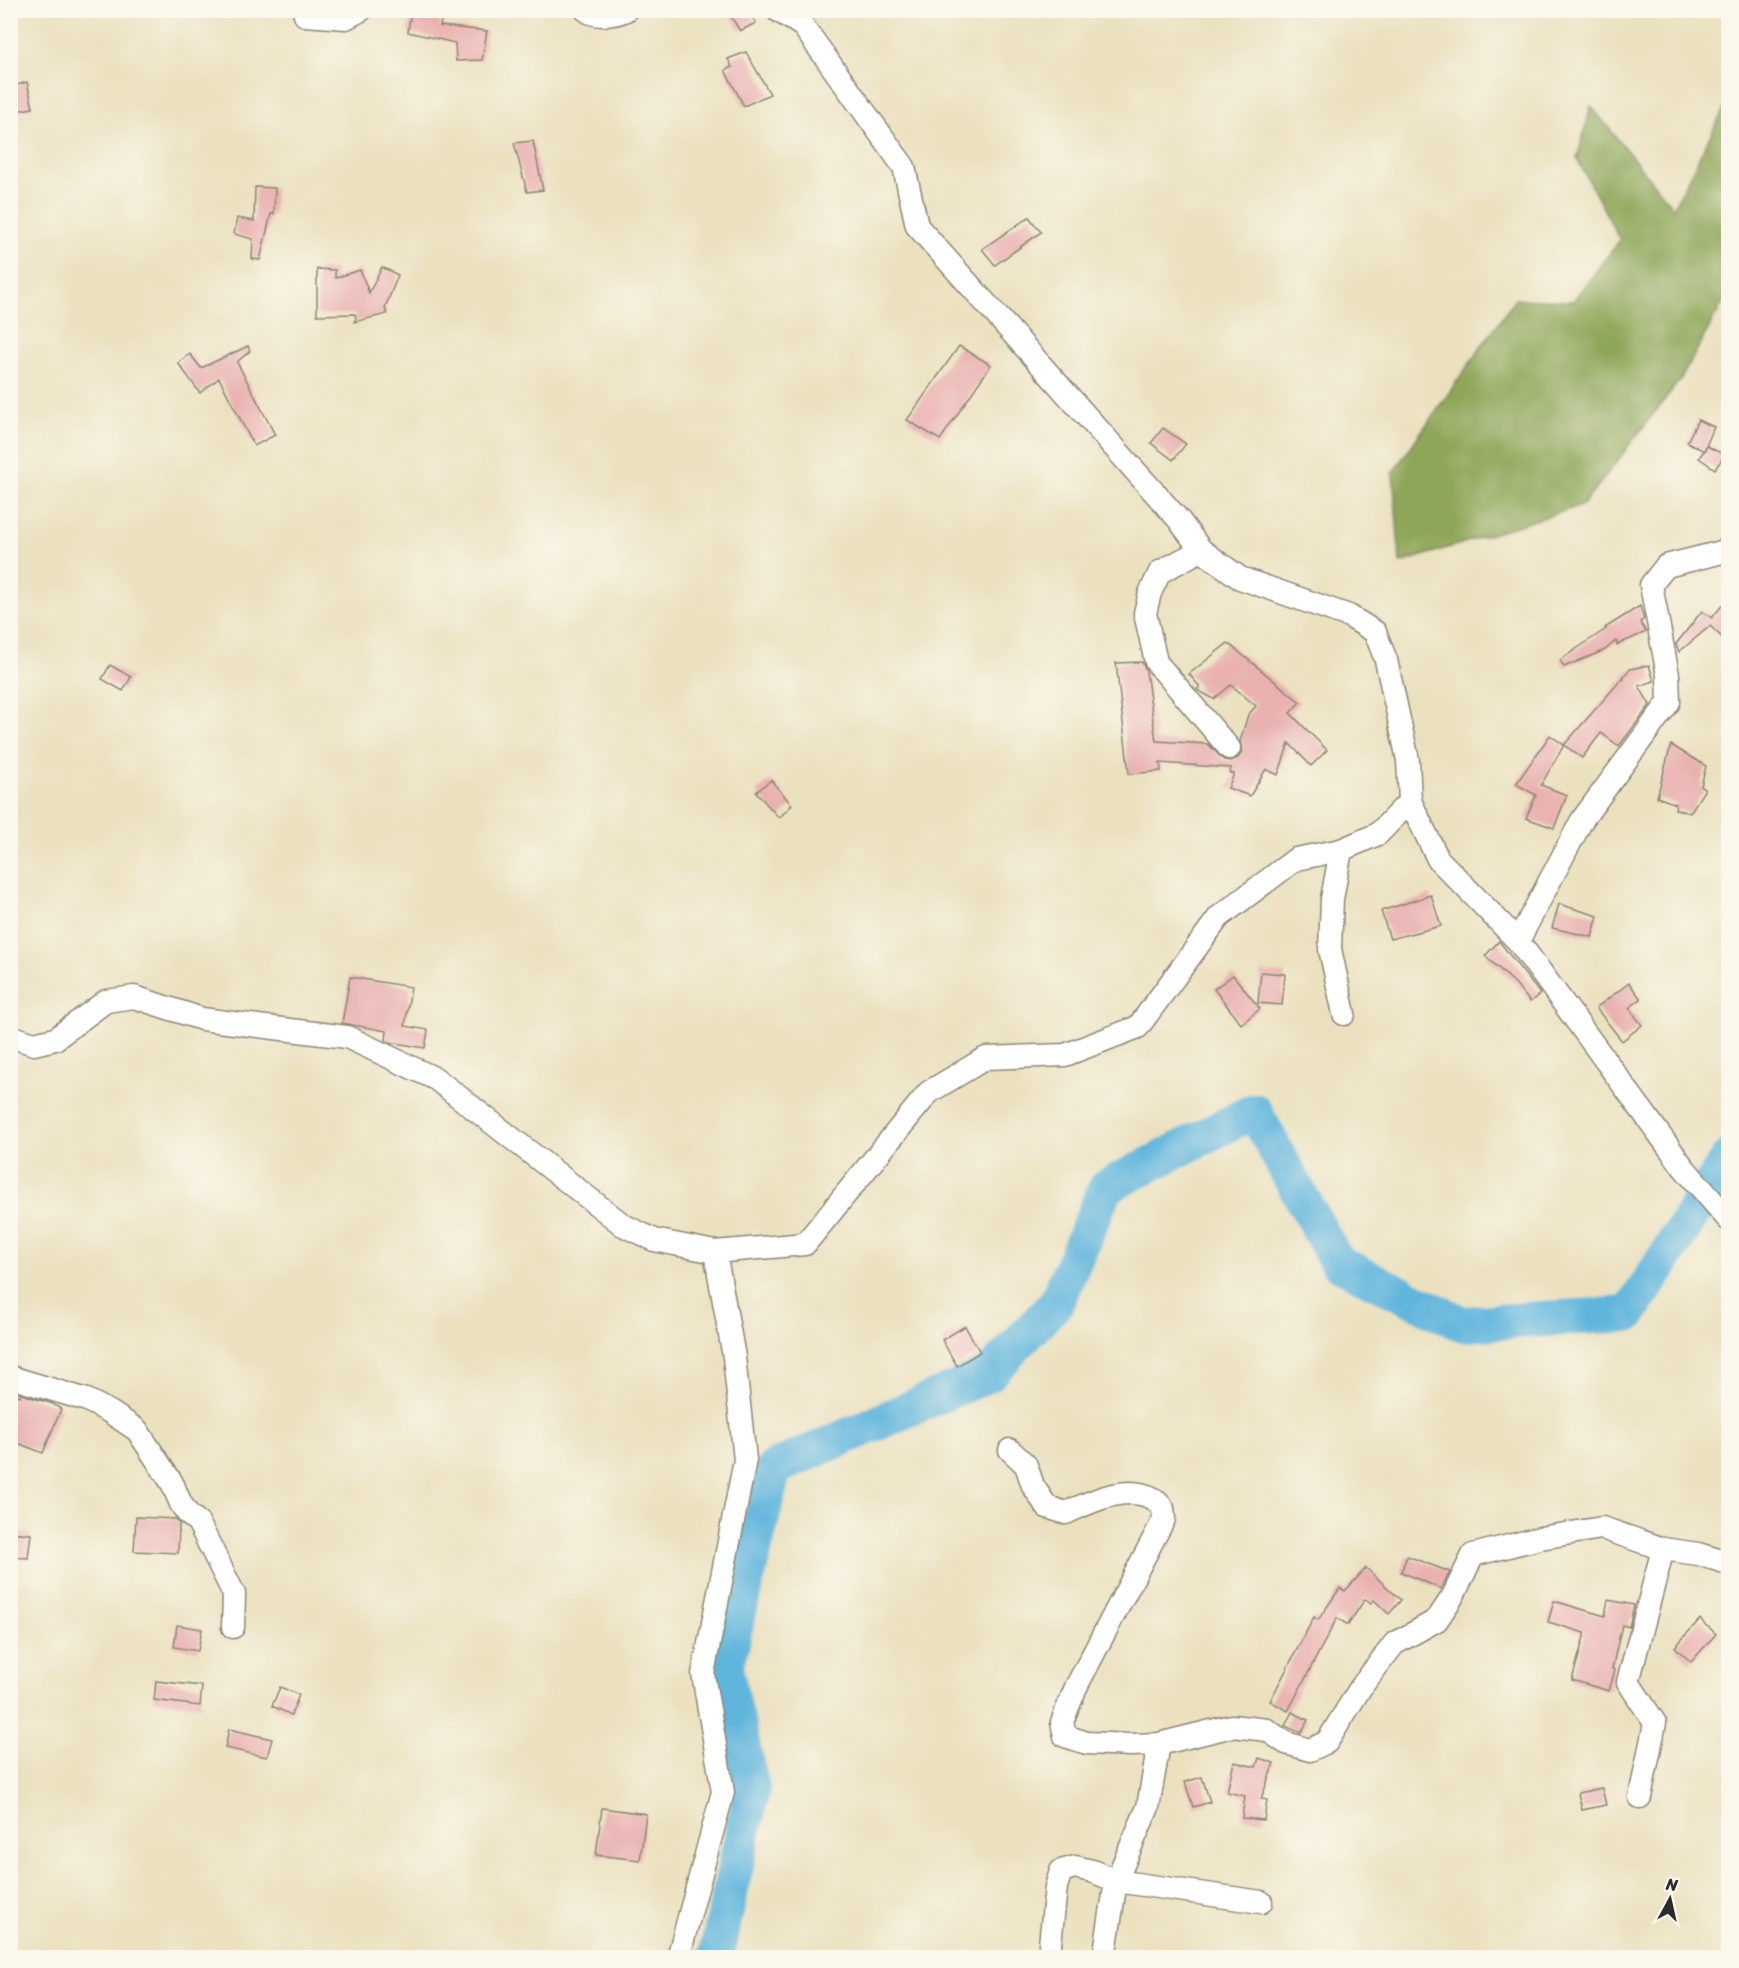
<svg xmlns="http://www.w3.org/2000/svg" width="1739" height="1968" font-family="Sriracha,sans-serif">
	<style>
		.forest { fill: #8ea658; stroke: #5c6842; stroke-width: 1.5 }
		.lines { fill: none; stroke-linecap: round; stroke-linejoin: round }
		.stream { stroke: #61b5dd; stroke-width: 6 }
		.river { stroke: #61b5dd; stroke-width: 36 }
		.building { fill: #e9b1b0 }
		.minor-casing { stroke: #8b8675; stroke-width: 25 }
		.minor { stroke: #fff; stroke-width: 22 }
	</style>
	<rect width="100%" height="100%" fill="#fbf7ec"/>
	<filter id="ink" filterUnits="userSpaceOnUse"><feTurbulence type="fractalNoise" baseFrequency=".0167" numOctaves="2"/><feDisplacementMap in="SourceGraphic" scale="12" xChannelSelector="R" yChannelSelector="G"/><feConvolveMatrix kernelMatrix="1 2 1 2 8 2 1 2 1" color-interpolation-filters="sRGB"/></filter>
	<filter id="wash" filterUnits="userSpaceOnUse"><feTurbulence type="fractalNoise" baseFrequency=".008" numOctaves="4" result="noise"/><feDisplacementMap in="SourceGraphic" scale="24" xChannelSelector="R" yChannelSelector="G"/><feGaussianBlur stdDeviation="1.35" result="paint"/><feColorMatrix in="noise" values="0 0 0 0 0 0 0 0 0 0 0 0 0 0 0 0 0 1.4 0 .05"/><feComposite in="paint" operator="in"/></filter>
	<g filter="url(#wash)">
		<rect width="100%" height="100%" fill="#ebe1bf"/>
		<polygon class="forest" points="1728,101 1728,293 1682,377 1583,505 1400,563 1393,472 1515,299 1573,301 1620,240 1577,159 1591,106 1673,208"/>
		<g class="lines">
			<polyline class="stream" points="967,10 968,22"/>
			<polyline class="river" points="716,1958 752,1789 725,1668 774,1468 989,1374 1056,1303 1106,1187 1254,1111 1337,1262 1462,1324 1629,1314 1728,1158"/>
		</g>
		<g id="blocks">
			<g class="building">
				<polygon points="411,10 443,10 440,26 487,31 482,60 456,61 455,43 408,32"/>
				<polygon points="727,10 748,10 756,23 740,31"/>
				<polygon points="746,52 770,94 744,106 725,70 732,67 728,59"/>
				<polygon points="27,82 33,108 10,112 10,87"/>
				<polygon points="533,141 543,190 527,192 514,143"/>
				<polygon points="255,187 275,188 274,214 271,214 260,260 252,259 253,239 234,234 237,218 254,221"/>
				<polygon points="1029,217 1041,232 995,265 982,249"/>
				<polygon points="382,267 398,275 385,308 387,314 354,322 356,318 355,314 317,315 317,269 335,270 335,278 360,270 369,293"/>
				<polygon points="248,346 250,351 237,362 275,435 254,446 219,378 200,393 178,363 190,354 201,368"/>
				<polygon points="959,346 991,365 940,440 907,420"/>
				<polygon points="1698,420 1714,427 1704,451 1687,442"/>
				<polygon points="1163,428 1186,444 1173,460 1151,443"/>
				<polygon points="1707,446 1725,455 1715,469 1699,458"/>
				<polygon points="1728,598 1728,643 1710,626 1679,652 1676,644 1702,611 1712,618"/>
				<polygon points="1640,606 1644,619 1640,622 1646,632 1617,645 1616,641 1605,650 1564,667 1560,660 1606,629 1605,628"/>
				<polygon points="1228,643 1300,702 1290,713 1327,750 1311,766 1289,743 1278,775 1266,769 1250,796 1228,788 1234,774 1230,773 1231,768 1160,763 1161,771 1129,774 1116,663 1142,662 1146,671 1156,741 1208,744 1224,760 1231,761 1238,758 1242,752 1240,741 1248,715 1256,706 1231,685 1214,699 1199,691 1197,689 1200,687 1189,674"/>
				<polygon points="110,665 131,677 123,691 102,679"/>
				<polygon points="1649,665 1654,681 1639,686 1650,705 1619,746 1601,733 1582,758 1564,745 1620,681 1624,679 1623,677 1630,669"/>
				<polygon points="1550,735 1564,745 1541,785 1567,795 1554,828 1526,818 1536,795 1516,784"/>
				<polygon points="1671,745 1706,766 1701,786 1705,789 1690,813 1675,809 1676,804 1657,797"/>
				<polygon points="771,780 792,805 779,818 756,792"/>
				<polygon points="1431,895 1441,926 1390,939 1381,911"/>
				<polygon points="1559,904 1598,916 1592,937 1552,928"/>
				<polygon points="1499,941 1540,994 1530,1002 1515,983 1485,956"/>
				<polygon points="1261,972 1285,974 1282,1005 1258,1003"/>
				<polygon points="1233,975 1260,1009 1241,1024 1214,989"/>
				<polygon points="350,977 411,987 405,1026 428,1030 425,1048 389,1042 386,1040 387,1031 342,1023"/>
				<polygon points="1629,983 1641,999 1629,1008 1642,1025 1622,1041 1596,1008"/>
				<polygon points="965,1326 980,1352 957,1366 942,1340"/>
				<polygon points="10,1391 20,1396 21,1394 53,1404 61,1409 43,1453 10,1440"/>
				<polygon points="136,1517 175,1519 179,1524 178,1553 134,1551"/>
				<polygon points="10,1532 31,1534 28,1558 10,1557"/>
				<polygon points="1407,1556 1450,1572 1441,1589 1401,1572"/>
				<polygon points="1366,1568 1401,1600 1389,1614 1374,1600 1371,1603 1365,1599 1348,1625 1337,1618 1288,1711 1270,1701 1314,1617 1318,1620 1340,1588 1345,1591"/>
				<polygon points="1608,1600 1634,1605 1629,1627 1622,1625 1612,1669 1615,1670 1609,1691 1572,1680 1585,1633 1548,1622 1554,1601 1605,1616"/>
				<polygon points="1700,1619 1716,1634 1691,1662 1675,1647"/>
				<polygon points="177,1625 202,1629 198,1651 174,1647"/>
				<polygon points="156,1681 202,1686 200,1706 154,1700"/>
				<polygon points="280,1687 299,1695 291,1715 272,1706"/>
				<polygon points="1292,1712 1308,1720 1301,1733 1285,1726"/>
				<polygon points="229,1729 272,1739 267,1757 225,1748"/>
				<polygon points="1259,1758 1274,1763 1261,1799 1267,1800 1264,1820 1242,1818 1245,1796 1227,1792 1234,1762 1256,1767"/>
				<polygon points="1202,1777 1210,1802 1193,1807 1185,1782"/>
				<polygon points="1602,1788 1606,1805 1582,1810 1578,1793"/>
				<polygon points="602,1808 646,1814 640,1860 596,1855"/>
			</g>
		</g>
	</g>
	<g filter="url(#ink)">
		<use href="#blocks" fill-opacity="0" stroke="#8b8675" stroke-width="1.5"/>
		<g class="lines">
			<defs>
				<g id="minor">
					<polyline points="304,10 305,15 346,18 361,10"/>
					<path d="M 586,10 C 595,18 615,15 626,10"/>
					<polyline points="777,10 803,26 904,167 917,226 1179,520 1201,550 1240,578 1349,616 1375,632 1386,660 1408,760 1410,801 1438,859 1518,941"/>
					<polyline points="1728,547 1726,551 1666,566 1651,585 1668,675 1669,702 1582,820 1518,941 1684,1168 1728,1219"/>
					<polyline points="1201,550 1160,572 1150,593 1145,613 1156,662 1229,748"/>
					<polyline points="1341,850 1332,899 1330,949 1344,1014"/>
					<polyline points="10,1036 34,1044 55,1039 106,1001 134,997 202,1019 347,1037 436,1079 623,1225 654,1240 715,1252"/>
					<polyline points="10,1377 87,1400 110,1412 137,1430 172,1483 181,1504 188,1514 198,1522 234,1594 233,1627"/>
					<path d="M 1010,1450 L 1026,1465 L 1033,1486 L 1047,1507 L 1066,1513 C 1090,1502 1127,1484 1152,1498 C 1156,1500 1160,1505 1163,1508 L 1164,1519 L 1076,1687 L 1062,1722 L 1065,1736 L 1087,1743 L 1130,1745 L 1159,1744 L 1232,1726 L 1267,1730 L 1286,1743 L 1310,1750 L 1327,1742 L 1361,1687 L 1394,1644 L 1437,1620 L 1453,1596 L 1473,1555 L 1540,1538 L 1602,1528 L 1663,1549"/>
					<polyline points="1640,1797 1655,1723 1628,1682 1663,1549 1698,1554 1728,1563"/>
					<polyline points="1050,1944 1056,1887 1061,1871 1075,1867 1092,1871 1116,1881 1261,1902"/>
					<polyline points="678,1958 723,1792 703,1674 745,1460 734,1357 715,1252 805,1244 929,1092 986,1058 1065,1055 1138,1027 1219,917 1296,859 1341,850 1378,834 1410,801"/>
					<polyline points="1104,1958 1116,1881 1148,1807 1159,1744"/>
				</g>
			</defs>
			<use href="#minor" class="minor-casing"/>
			<use href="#minor" class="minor"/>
		</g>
	</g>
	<rect width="1739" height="1968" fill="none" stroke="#fbf7ec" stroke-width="36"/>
	<g transform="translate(1670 1899) rotate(8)" stroke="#fbf7ec" stroke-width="4.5" paint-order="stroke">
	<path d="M0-4.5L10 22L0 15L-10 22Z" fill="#2b2b2b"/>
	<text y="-9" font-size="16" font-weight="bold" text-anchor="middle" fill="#2b2b2b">N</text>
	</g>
</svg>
